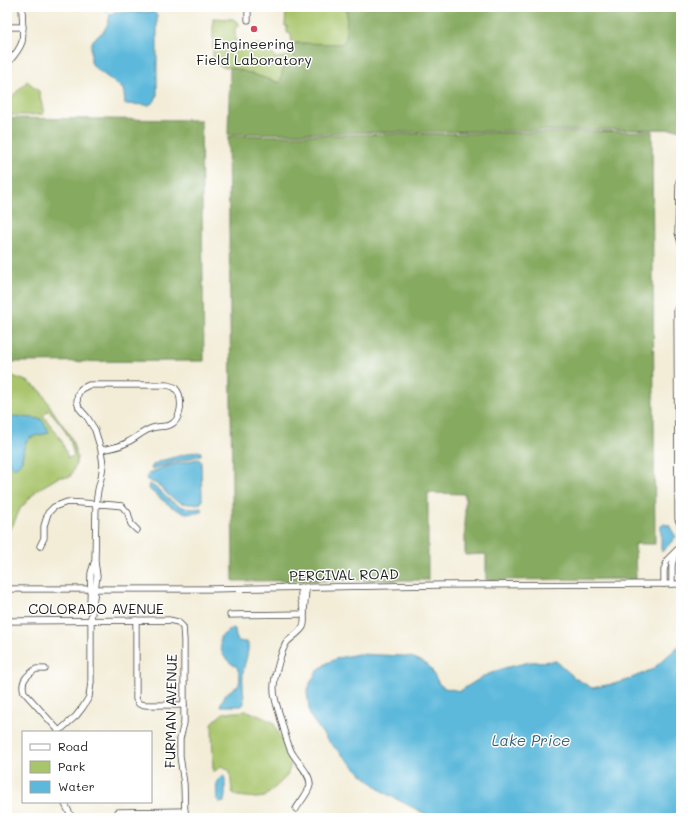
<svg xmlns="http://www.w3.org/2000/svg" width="688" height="825" font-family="Mali,sans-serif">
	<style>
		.green { fill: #a8c56c; stroke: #627044; fill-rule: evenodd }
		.forest { fill: #86aa60; stroke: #51633e }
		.water { fill: #5db9db; stroke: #3c6a7c }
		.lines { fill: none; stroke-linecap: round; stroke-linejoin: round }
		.stream { stroke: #5db9db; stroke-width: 1 }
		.minor-casing { stroke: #3c3b38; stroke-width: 7 }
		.minor { stroke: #fff; stroke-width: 5.5 }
		.poi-dot { fill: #d1495b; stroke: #fff; stroke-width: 1.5 }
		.labels { text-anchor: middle; stroke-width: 3; stroke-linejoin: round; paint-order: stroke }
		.poi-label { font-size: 14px; fill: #1c1c1c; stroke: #fff }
		.street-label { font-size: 14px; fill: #1c1c1c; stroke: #fff }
		.water-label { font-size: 15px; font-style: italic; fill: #396372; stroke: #fff }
	</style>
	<rect width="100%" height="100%" fill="#fff"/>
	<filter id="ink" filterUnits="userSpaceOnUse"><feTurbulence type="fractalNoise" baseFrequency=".025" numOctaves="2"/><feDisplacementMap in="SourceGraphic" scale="8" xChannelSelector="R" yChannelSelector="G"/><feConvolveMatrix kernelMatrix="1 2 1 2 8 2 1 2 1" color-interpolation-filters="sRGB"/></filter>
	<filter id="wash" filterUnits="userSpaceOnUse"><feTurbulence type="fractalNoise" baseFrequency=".012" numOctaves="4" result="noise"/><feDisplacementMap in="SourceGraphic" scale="16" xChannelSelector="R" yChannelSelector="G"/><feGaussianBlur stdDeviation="0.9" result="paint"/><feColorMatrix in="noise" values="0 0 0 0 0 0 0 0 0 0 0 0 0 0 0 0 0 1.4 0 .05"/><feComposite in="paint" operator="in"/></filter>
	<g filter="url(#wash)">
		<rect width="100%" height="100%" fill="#f3edd8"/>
		<g class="green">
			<path d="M 286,7 L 347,7 L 347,39 L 342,44 L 294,43 L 293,63 L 280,83 L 230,67 L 226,68 L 213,63 L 213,18 L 233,19 L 239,23 L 238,26 L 235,28 C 235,36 235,45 243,48 L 245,46 L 260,44 L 264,46 L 265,50 L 269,50 L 270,54 L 274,55 L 275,58 L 290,56 L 289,47 L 292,46 L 291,34 L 287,33 L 287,26 L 285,26 Z"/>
			<polygon points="27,81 39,91 44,114 30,115 7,115 9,109 8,101"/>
			<path d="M 7,374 L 29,382 L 41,391 L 53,411 L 71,437 L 77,457 L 76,464 L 70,477 L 59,477 L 37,490 L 20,509 L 12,527 L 7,531 L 7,457 L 9,463 L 22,461 C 23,452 23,440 34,436 C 40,435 44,435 49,432 L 41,419 L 7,423 ZM 49,410 L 63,427 L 70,440 L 74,456 L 68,458 L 62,441 L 43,415 Z"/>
			<polygon points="248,711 273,722 292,762 287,776 265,797 256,798 237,796 232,792 230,771 222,766 213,772 212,723 223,713"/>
		</g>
		<g class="forest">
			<polygon points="347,7 681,7 681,129 228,134 230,67 280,83 284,64 293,63 294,43 342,44 346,39"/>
			<polygon points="7,118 201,120 204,361 7,362"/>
			<polygon points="652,131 655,544 635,544 636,579 486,580 486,554 465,555 465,494 428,493 428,580 233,581 228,136"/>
		</g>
		<g class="water">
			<polygon points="114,12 153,12 155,13 157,16 157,96 154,102 149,105 125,104 124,94 123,89 94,67 91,62 91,45 93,40 104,31 108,23 110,15"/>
			<path d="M 13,416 L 41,419 L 49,431 L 49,432 C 42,436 31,434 26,442 C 21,451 25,464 14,468 C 3,462 7,435 7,423 L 9,419 Z"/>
			<polygon points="198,451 201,452 201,455 152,469 151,468 153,465 160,461"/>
			<path d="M 197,459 L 200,460 L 201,462 L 202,496 L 202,501 L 201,503 C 188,506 177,503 167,494 C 164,491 162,487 158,485 C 154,482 150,482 146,479 L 149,473 L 167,466 L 168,466 Z"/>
			<path d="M 149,484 C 155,486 160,491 164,495 C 175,505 186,511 200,508 L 202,509 L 201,512 C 179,518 166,502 150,490 L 148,485 Z"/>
			<polygon points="663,524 669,525 676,537 662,552 661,549 661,526"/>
			<path d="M 233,628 L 235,629 C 236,639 236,642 247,642 L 248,644 C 249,654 244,663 243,673 C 242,683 244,693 244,703 L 243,705 L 241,706 L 220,706 C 221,701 226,693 231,690 C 233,688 235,688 237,687 C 242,681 239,673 237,667 C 223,659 220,653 220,637 Z"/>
			<polygon points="681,644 681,818 433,818 383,792 354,767 328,741 310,716 307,693 311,681 318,670 327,663 338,658 358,654 404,656 414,658 423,662 430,667 439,684 445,688 460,691 484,676 504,668 530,662 556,661 575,678 592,688 622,682 653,669"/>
			<path d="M 222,776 L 224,776 L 225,779 C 225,786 226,795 224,802 C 221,803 219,803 217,800 C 217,792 214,782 222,776 Z"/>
		</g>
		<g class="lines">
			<polyline class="stream" points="101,7 110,15"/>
		</g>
	</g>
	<g filter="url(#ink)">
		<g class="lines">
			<defs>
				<g id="minor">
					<polyline points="248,20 248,7"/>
					<polyline points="7,27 23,27"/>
					<path d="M 7,64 C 13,57 19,51 22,42 C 24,34 22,17 22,7"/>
					<polyline points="681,177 679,182 678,233 681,243"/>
					<polyline points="681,300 677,309 678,519 681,526"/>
					<polyline points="40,546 44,538 44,526 48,513 54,507 67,502 113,505 122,506 128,513 131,524 137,530"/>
					<polyline points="664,584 664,570 667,560 681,546"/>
					<polyline points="672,584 672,565 675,553"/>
					<polyline points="301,587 301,600 303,608"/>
					<polyline points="7,589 210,589 442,585 681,584"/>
					<polyline points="90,602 91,573 94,563"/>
					<polyline points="230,615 304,614"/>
					<path d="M 91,620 L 94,597 L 97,576 L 95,561 L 96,504 L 98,490 L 101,478 L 103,465 L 101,450 L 95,430 L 87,417 L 79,408 L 77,401 L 78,394 L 81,389 L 89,385 L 167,385 L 174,387 C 176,389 178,391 179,394 C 182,404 181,420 170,425 C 165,427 158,426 152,428 C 143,431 136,438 128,442 C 120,447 111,448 101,450"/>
					<polyline points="136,620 136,699 139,704 146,705 184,705"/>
					<polyline points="7,621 169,620 178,622 183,627 184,640 184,723 180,739 180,756 184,784 185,818"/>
					<path d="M 45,669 L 36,669 C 28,675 20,680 24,692 L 59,731"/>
					<polyline points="58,732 76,716 83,707 89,697 91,682 91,617"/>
					<polyline points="64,802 72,818"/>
					<path d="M 296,809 C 300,802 309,792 310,785 C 311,774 296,761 291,751 C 286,740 283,727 280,716 C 277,706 273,696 274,686 C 274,677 282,648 287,642 C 292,637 299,633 303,627 C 305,623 304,619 304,615 C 304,606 306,597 306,587"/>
					<polyline points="118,812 185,811"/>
				</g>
			</defs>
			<use href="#minor" class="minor-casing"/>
			<use href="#minor" class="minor"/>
		</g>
	</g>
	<circle class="poi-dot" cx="254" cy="29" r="4"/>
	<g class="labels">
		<g class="poi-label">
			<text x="254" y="49">Engineering<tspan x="254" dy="16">Field Laboratory</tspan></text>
		</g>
		<g class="street-label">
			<text transform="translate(344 575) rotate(-1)" y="5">PERCIVAL ROAD</text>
			<text x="96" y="614">COLORADO AVENUE</text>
			<text transform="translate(171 711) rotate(-89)" y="5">FURMAN AVENUE</text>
		</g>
		<g class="water-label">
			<text x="531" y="746">Lake Price</text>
		</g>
	</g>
	<rect width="688" height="825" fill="none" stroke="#fff" stroke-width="24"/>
	<rect x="22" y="731" width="130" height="72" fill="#ffffff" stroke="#a4a4a4"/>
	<rect x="30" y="744" width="20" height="6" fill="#ffffff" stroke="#a4a4a4"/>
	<text x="58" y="751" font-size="12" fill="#1c1c1c">Road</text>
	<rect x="30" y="761" width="20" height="12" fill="#a8c56c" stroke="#a4a4a4"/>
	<text x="58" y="771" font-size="12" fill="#1c1c1c">Park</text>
	<rect x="30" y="781" width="20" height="12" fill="#5db9db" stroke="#a4a4a4"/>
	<text x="58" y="791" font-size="12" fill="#1c1c1c">Water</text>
</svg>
